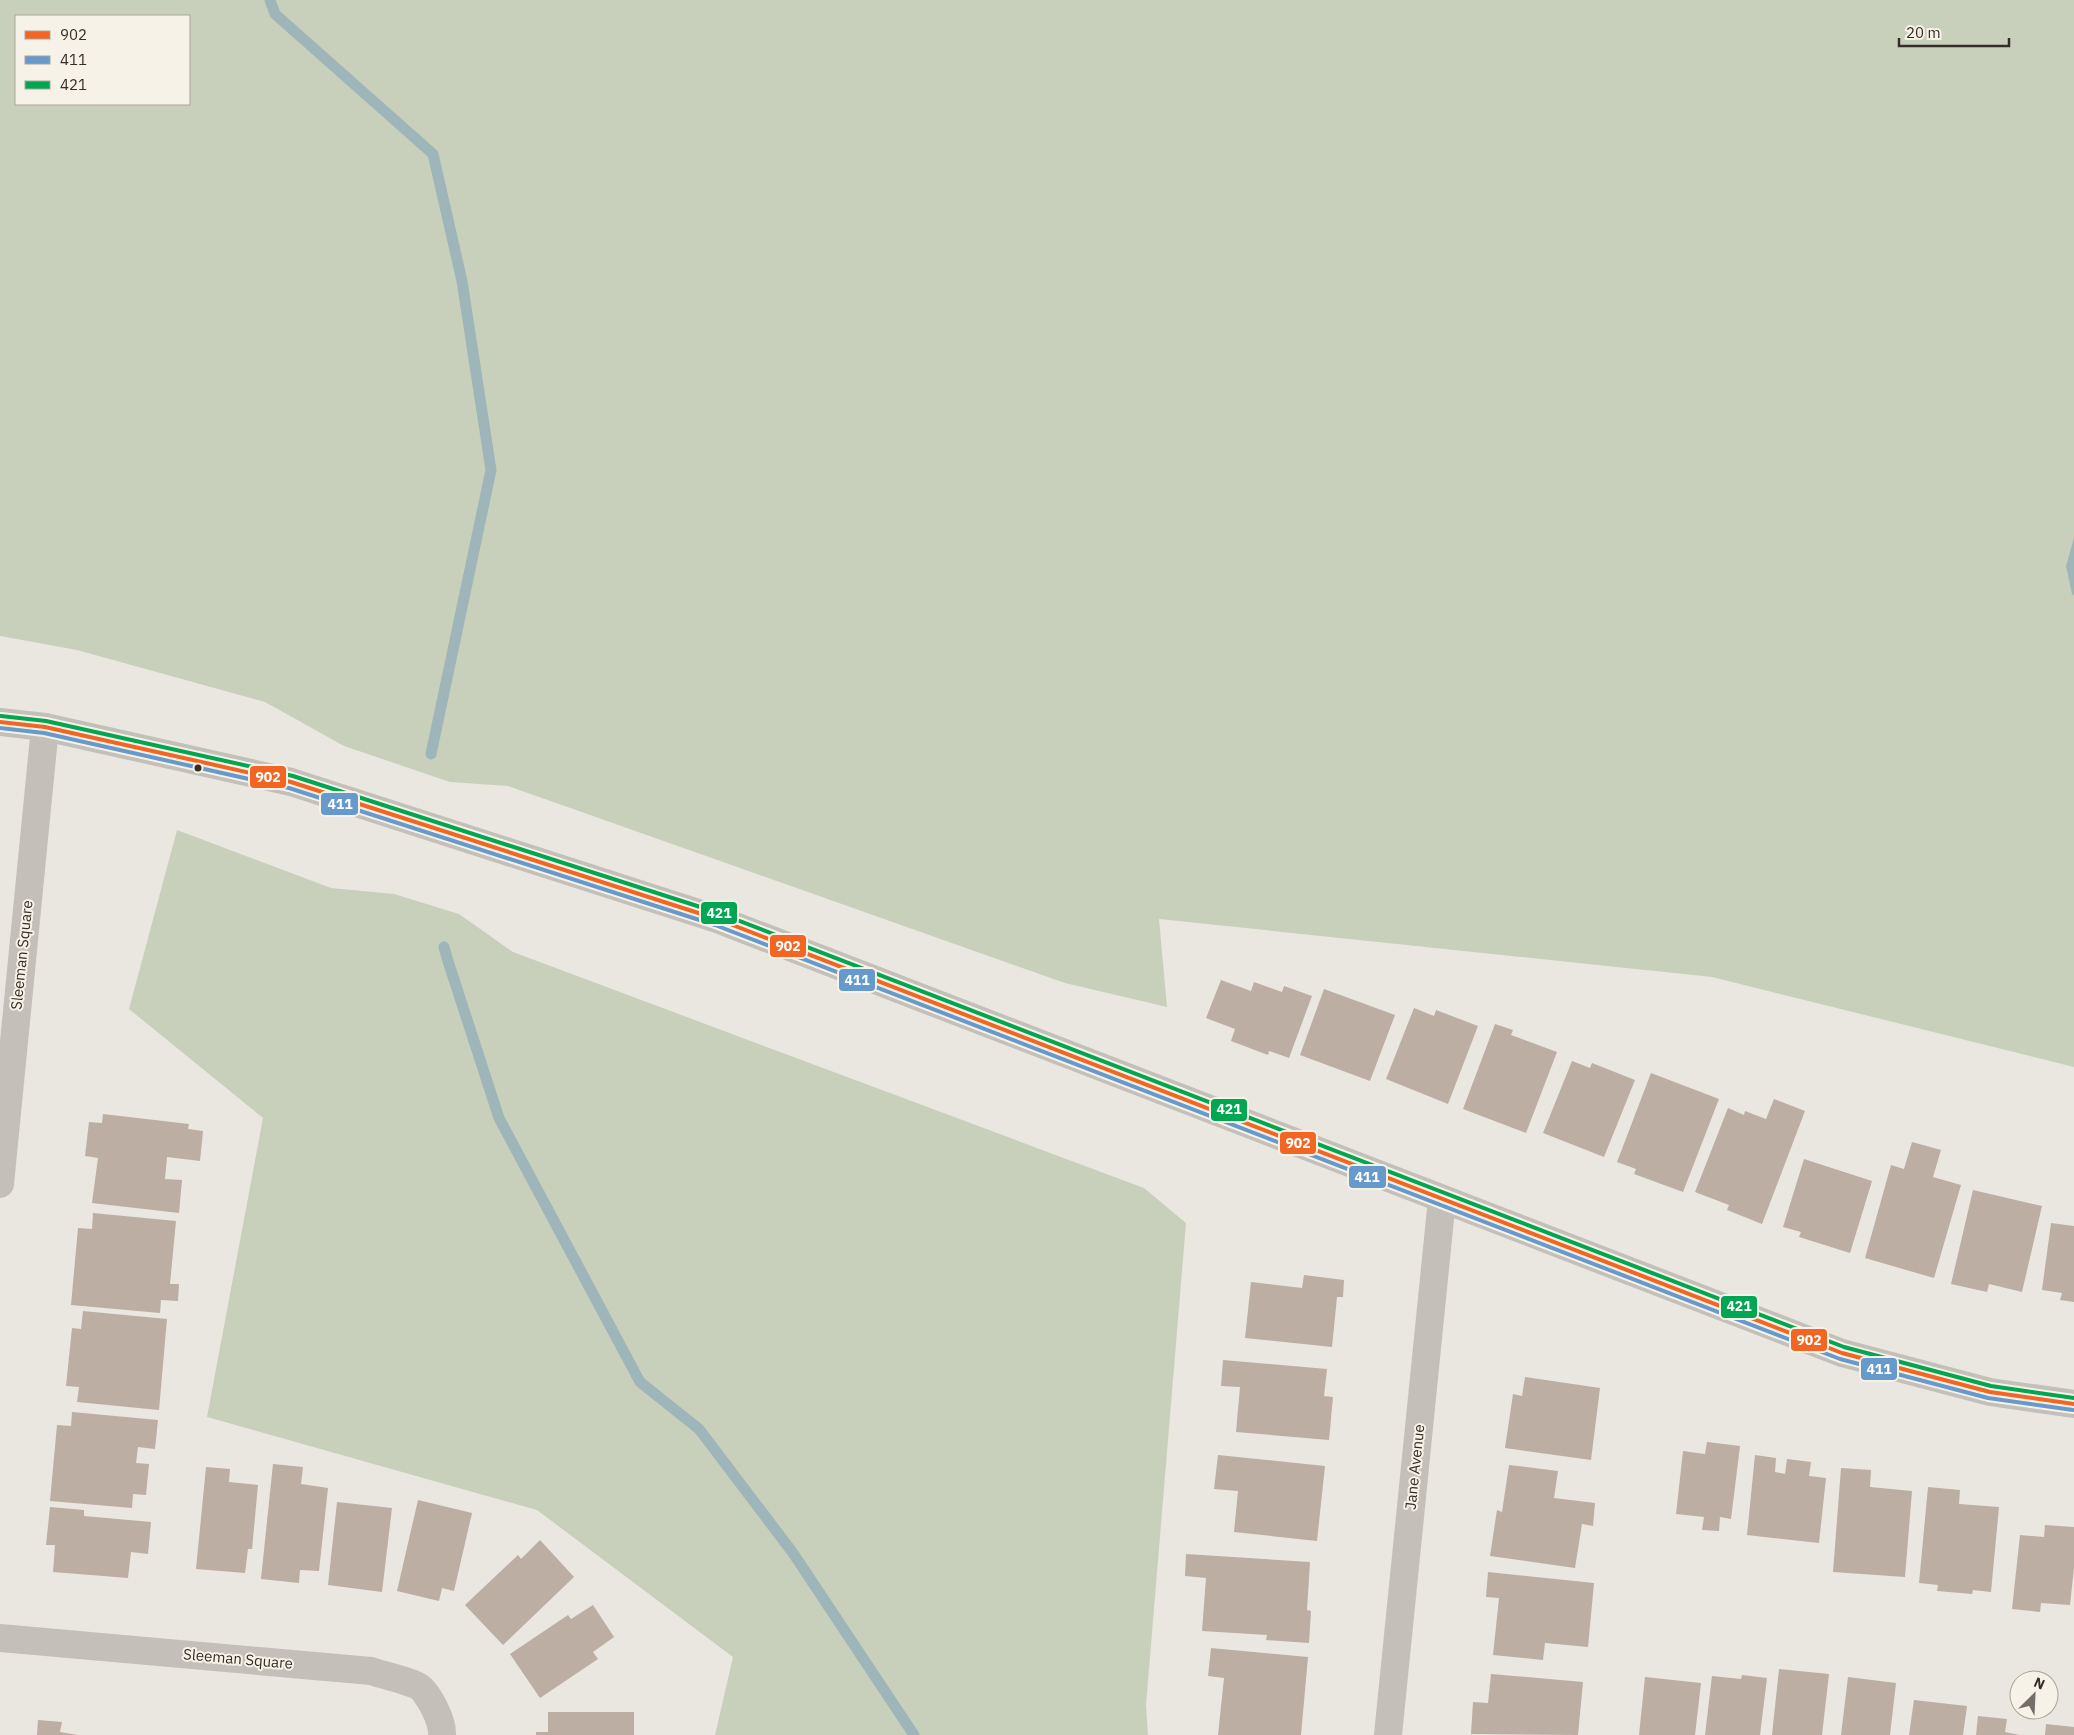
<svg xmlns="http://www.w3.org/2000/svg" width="2074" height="1735" font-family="'IBM Plex Sans',sans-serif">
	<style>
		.green { fill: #c8d0bb; fill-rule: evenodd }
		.water { fill: #9eb6ba }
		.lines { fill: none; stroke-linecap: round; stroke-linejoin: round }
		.stream { stroke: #9eb6ba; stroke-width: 11 }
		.building { fill: #bcaea3 }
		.street { stroke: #c4bfb9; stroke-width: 28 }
		.bus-1-casing { stroke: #f7f2e7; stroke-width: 8 }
		.bus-2-casing { stroke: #f7f2e7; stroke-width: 8 }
		.bus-3-casing { stroke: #f7f2e7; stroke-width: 8 }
		.bus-1 { stroke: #f26522; stroke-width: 4 }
		.bus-2 { stroke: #69c; stroke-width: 4 }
		.bus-3 { stroke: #00a651; stroke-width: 4 }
		.bus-dot { fill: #342d28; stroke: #f7f2e7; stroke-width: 2 }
		.labels { text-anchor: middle; stroke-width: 4; stroke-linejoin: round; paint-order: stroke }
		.street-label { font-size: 15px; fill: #342d28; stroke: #f7f2e7 }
		.line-badge { stroke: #f7f2e7; stroke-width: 2 }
		.badge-label { font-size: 14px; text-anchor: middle; font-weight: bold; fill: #fff }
	</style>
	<rect width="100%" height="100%" fill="#eae7e0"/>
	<g class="green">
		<path d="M 0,0 L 2074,0 L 2074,1067 L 1712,977 L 1159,919 L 1167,1007 L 1065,983 L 508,786 L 450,782 L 344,746 L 265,702 L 77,650 L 0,636 ZM 16,16 L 189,16 L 189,104 L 16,104 Z"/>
		<polygon points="177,830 331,888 394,894 459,914 513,952 1144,1188 1186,1223 1146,1705 1148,1735 715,1735 733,1657 537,1510 207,1417 263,1118 129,1009"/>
	</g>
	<polygon class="water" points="2074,538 2074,596 2072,594 2066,566"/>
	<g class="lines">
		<g class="stream">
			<polyline points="270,0 275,14 433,154 462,281 491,470 431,754"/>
			<polyline points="444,947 447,958 499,1118 640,1382 699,1429 793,1553 914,1735"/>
		</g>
	</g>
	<g class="building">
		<polygon points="1221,980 1251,991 1254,982 1282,992 1284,986 1312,996 1289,1058 1269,1051 1268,1055 1231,1041 1235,1029 1206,1018"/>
		<polygon points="1324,989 1395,1015 1370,1081 1300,1055"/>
		<polygon points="1414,1008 1434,1016 1436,1010 1478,1026 1448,1104 1386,1079"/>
		<polygon points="1495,1024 1513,1030 1511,1035 1557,1052 1526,1133 1463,1109"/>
		<polygon points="1572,1061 1590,1068 1592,1063 1635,1080 1604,1157 1543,1133"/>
		<polygon points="1651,1073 1719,1099 1683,1192 1634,1174 1636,1169 1617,1162"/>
		<polygon points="1774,1099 1805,1111 1762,1224 1727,1210 1729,1205 1695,1192 1728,1108 1744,1115 1745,1111 1766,1119"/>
		<polygon points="103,1114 189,1124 188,1129 203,1131 200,1161 167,1157 165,1179 182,1180 179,1213 92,1203 98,1158 85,1156 89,1122 102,1123"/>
		<polygon points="1912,1142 1941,1150 1933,1177 1961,1185 1934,1278 1865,1258 1891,1165 1904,1169"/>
		<polygon points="1804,1159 1872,1181 1850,1253 1799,1237 1801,1232 1783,1227"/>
		<polygon points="1973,1190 2042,1206 2022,1292 1989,1284 1987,1292 1951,1284"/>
		<polygon points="93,1213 176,1221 170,1284 179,1284 178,1301 161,1300 160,1313 71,1305 78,1228 92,1229"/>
		<polygon points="2051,1223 2074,1226 2074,1302 2060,1300 2062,1293 2042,1290"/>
		<polygon points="1304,1275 1344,1280 1343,1297 1337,1297 1332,1347 1245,1338 1251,1282 1302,1288"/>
		<polygon points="83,1311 167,1319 159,1410 77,1402 79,1387 66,1386 72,1328 81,1329"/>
		<polygon points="1223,1360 1327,1369 1324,1396 1333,1397 1329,1440 1236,1432 1240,1387 1221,1386"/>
		<polygon points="1525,1377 1600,1388 1591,1460 1505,1448 1513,1394 1522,1396"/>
		<polygon points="72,1412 158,1420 155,1449 138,1447 136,1463 149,1464 146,1495 133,1494 132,1508 50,1501 57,1425 71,1426"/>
		<polygon points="1707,1442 1740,1446 1731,1519 1720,1517 1719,1531 1702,1530 1704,1517 1676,1514 1683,1451 1705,1454"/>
		<polygon points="1218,1455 1325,1466 1317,1541 1234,1532 1238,1491 1214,1489"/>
		<polygon points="1755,1455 1776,1458 1775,1472 1785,1474 1787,1459 1811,1462 1809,1476 1826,1478 1819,1543 1747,1535"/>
		<polygon points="273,1464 303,1467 301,1484 328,1488 319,1571 300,1570 299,1583 261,1579"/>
		<polygon points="1509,1465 1558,1471 1554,1498 1595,1503 1593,1526 1582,1524 1575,1568 1490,1556 1497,1510 1502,1512"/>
		<polygon points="206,1467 230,1469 229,1482 258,1485 252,1549 248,1549 245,1573 196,1569"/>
		<polygon points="1841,1468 1871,1470 1870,1487 1912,1491 1905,1577 1833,1572"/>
		<polygon points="1928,1487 1960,1490 1959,1504 1999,1507 1991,1592 1973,1590 1972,1594 1937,1591 1938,1585 1919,1583"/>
		<polygon points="418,1500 472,1513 454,1591 442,1588 439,1601 397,1591"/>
		<polygon points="337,1502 392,1508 382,1592 328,1585"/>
		<polygon points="50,1507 84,1510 84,1516 151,1522 148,1554 131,1552 128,1578 53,1572 55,1545 46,1545"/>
		<polygon points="2045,1525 2074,1527 2074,1568 2070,1605 2041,1603 2040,1612 2012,1609 2020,1535 2044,1537"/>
		<polygon points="540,1540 574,1577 503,1645 465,1605 518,1555 521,1559"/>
		<polygon points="1186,1554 1310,1562 1307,1610 1311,1611 1309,1643 1266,1640 1267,1635 1202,1631 1206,1578 1185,1576"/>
		<polygon points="1488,1572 1594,1583 1588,1647 1545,1643 1543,1660 1493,1655 1499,1598 1486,1597"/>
		<polygon points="593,1605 614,1637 593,1652 598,1659 540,1698 510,1654 568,1615 571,1619"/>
		<polygon points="1211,1648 1308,1657 1301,1735 1218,1735 1224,1678 1208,1676"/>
		<polygon points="1779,1669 1829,1674 1822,1735 1772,1735"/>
		<polygon points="1491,1674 1583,1682 1578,1735 1471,1734 1473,1702 1488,1703"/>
		<polygon points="1742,1675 1767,1678 1760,1735 1705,1735 1712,1676 1741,1679"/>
		<polygon points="1645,1677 1701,1683 1695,1735 1639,1735"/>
		<polygon points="1848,1677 1896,1683 1890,1735 1841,1735"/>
		<polygon points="1914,1700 1967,1706 1963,1735 1909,1735"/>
		<polygon points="548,1712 634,1712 634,1735 536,1735 536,1732 548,1732"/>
		<polygon points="1978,1716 2007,1719 2005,1732 2020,1735 1976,1735"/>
		<polygon points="38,1720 62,1722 60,1732 78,1735 37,1735"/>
		<polygon points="2046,1724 2074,1727 2074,1735 2045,1735"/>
	</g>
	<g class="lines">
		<g class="street">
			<polyline points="0,722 45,727 291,782 717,919 1842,1353 1990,1392 2074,1404"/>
			<polyline points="0,1184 45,727"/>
			<path d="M 0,1638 L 371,1671 C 386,1676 402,1679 416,1685 C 428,1690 443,1722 442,1735"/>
			<polyline points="1388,1735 1442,1199"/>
		</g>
		<defs>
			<polyline id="bus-1" points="0,722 45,727 291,782 717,919 1842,1353 1990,1392 2074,1404"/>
			<polyline id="bus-2" points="0,728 44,733 289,788 715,925 1840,1359 1988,1398 2073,1410"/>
			<polyline id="bus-3" points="1,716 46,721 293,776 719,913 1844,1347 1991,1386 2074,1398"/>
		</defs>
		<use href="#bus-1" class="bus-1-casing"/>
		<use href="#bus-2" class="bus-2-casing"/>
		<use href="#bus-3" class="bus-3-casing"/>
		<use href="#bus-1" class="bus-1"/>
		<use href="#bus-2" class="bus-2"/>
		<use href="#bus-3" class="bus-3"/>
	</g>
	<circle class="bus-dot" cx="198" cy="768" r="4.5"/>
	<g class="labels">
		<g class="street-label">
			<text transform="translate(22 955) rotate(-84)" y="5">Sleeman Square</text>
			<text transform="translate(1415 1467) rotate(-84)" y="5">Jane Avenue</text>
			<text transform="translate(238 1659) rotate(5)" y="5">Sleeman Square</text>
		</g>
	</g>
	<g class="line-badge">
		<rect x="249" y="765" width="38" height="24" rx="5" fill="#f26522"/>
		<rect x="320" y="792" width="39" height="24" rx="5" fill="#69c"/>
		<rect x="700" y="901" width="38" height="24" rx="5" fill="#00a651"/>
		<rect x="769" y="934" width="38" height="24" rx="5" fill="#f26522"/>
		<rect x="838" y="968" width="38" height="24" rx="5" fill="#69c"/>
		<rect x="1210" y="1098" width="38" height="24" rx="5" fill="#00a651"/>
		<rect x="1279" y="1131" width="38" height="24" rx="5" fill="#f26522"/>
		<rect x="1348" y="1165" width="39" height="24" rx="5" fill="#69c"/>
		<rect x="1720" y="1295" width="38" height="24" rx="5" fill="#00a651"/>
		<rect x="1790" y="1328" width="38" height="24" rx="5" fill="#f26522"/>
		<rect x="1860" y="1357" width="38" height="24" rx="5" fill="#69c"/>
	</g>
	<g class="badge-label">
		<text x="268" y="782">902</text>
		<text x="340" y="809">411</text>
		<text x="719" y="918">421</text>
		<text x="788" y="951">902</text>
		<text x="857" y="985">411</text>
		<text x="1229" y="1114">421</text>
		<text x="1298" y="1148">902</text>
		<text x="1367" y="1182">411</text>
		<text x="1739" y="1311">421</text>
		<text x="1809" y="1345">902</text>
		<text x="1879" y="1374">411</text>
	</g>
	<rect x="15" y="15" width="175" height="90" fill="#f7f2e7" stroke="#a9a39b"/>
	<rect x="25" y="31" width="25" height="8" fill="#f26522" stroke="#a9a39b"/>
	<text x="60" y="40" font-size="15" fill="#342d28">902</text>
	<rect x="25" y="56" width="25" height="8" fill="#6699cc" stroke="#a9a39b"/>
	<text x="60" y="65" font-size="15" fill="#342d28">411</text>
	<rect x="25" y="81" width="25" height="8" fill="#00a651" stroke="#a9a39b"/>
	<text x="60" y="90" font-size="15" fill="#342d28">421</text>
	<g transform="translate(2034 1695) rotate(24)"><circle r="24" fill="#f7f2e7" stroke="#a9a39b"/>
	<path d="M0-4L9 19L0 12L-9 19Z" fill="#746e68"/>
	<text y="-8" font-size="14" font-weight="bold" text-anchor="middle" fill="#342d28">N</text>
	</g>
	<path d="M1899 38v8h110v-8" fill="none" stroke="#342d28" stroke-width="2.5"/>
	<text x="1906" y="38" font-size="15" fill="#342d28" stroke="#f7f2e7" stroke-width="4" paint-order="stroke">20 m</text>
</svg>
